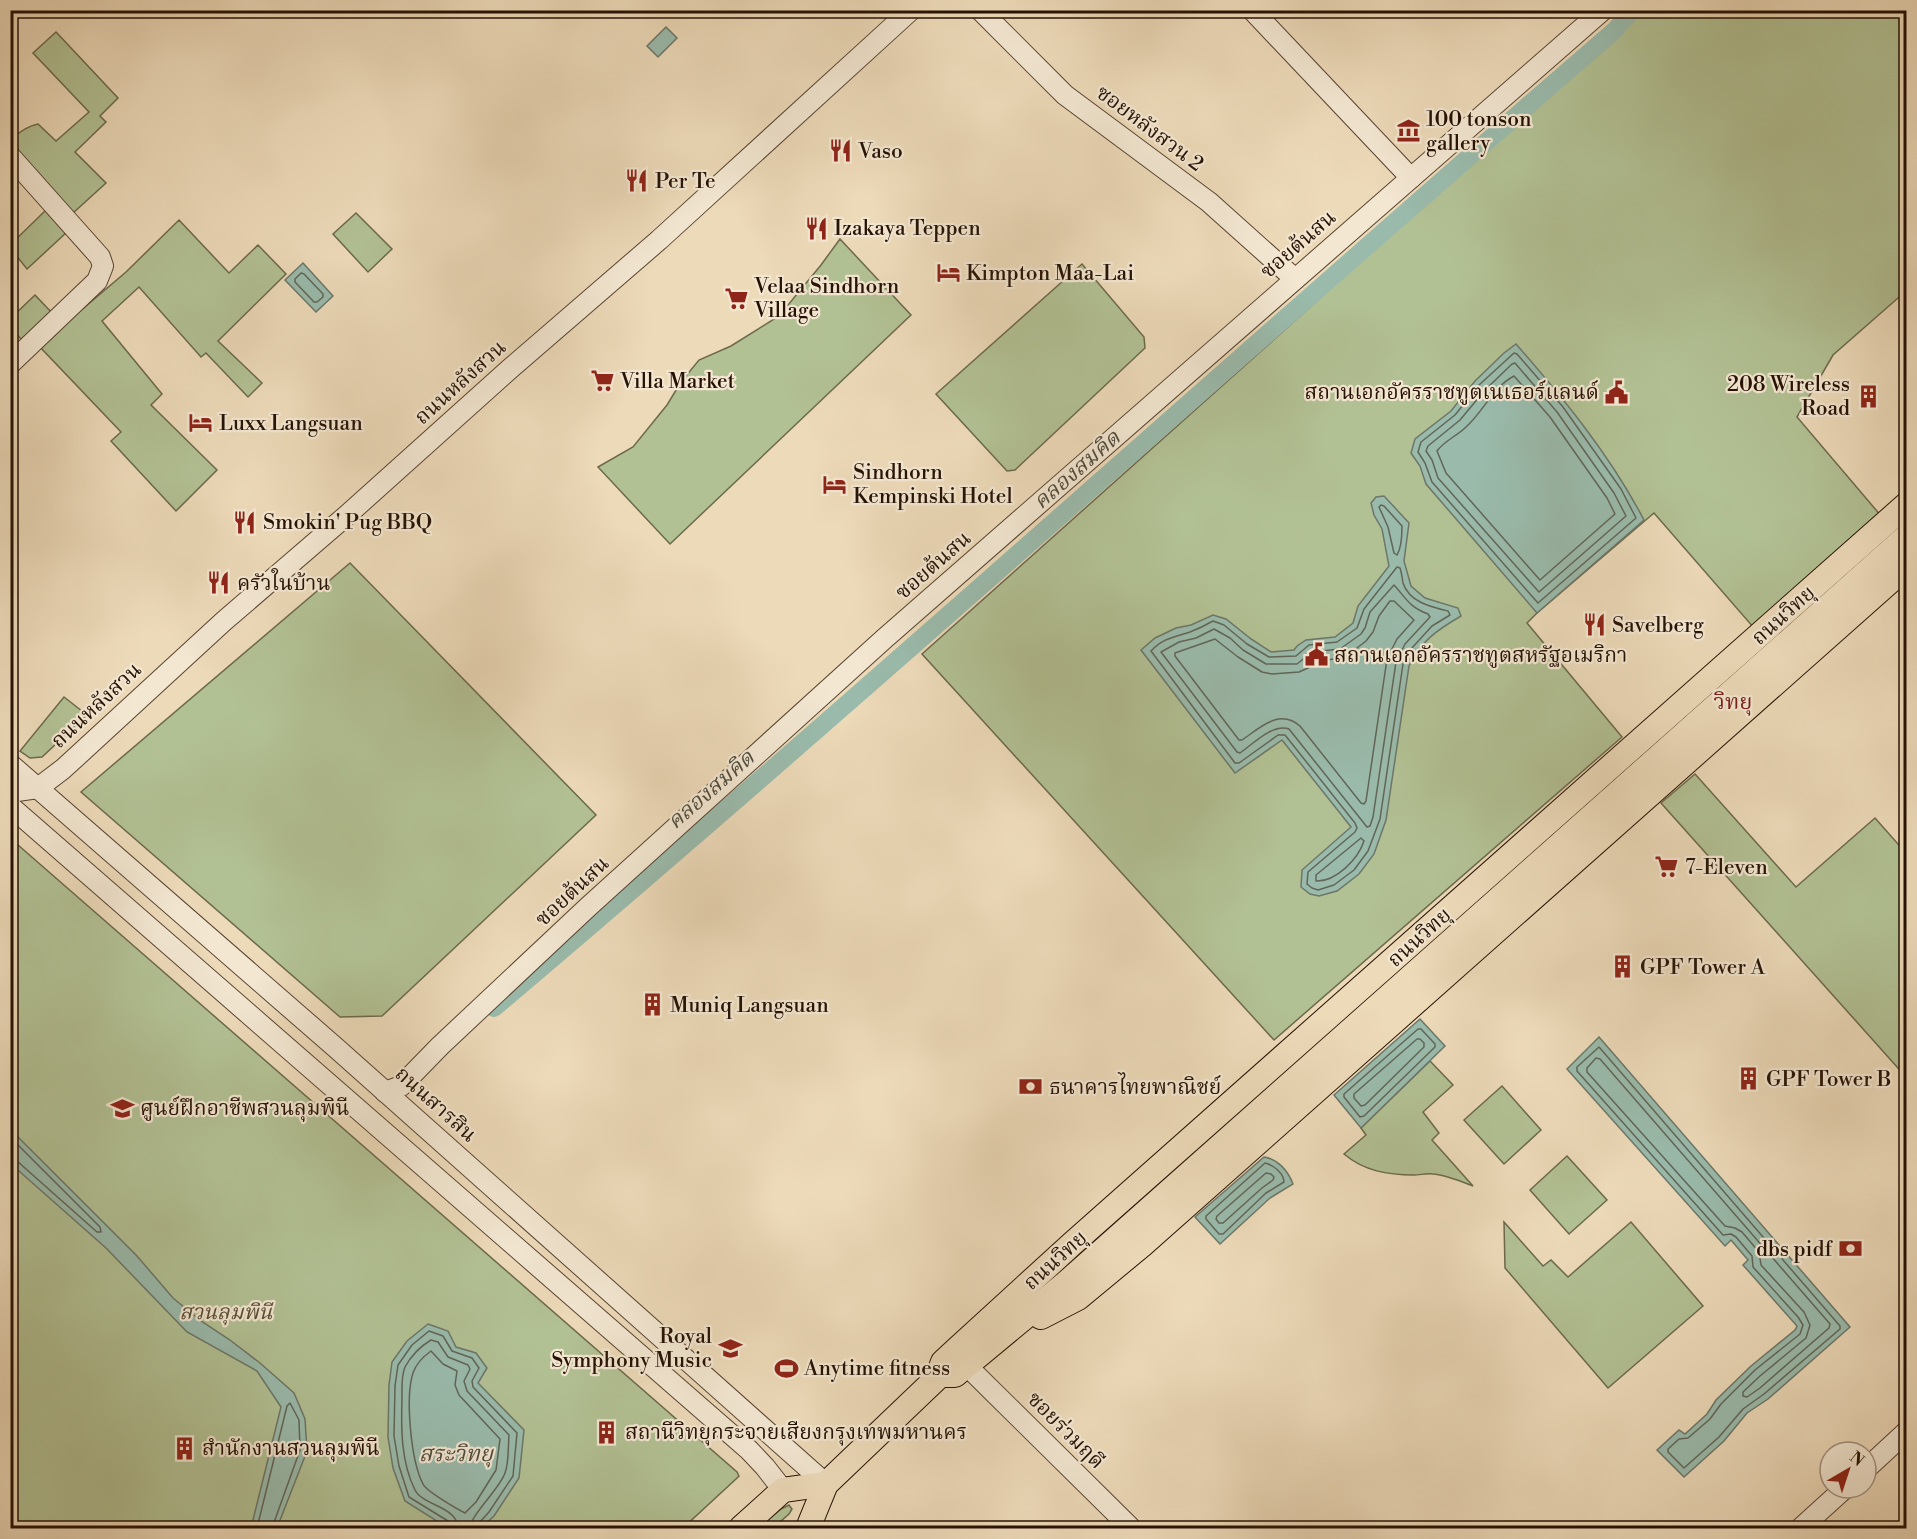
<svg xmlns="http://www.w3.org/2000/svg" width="1917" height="1539" font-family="'Libre Bodoni','Noto Serif Thai',serif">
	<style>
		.green { fill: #b2c194; stroke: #6c694c; stroke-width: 1.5 }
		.water { fill: #9abbac; stroke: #6c7769; stroke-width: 1.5 }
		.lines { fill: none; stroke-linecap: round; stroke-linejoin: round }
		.shore { stroke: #606658; stroke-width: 1.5 }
		.canal { stroke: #9abbac; stroke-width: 18 }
		.minor-casing { stroke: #584331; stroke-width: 22 }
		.major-casing { stroke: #261104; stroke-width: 26 }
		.minor { stroke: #f3e7d2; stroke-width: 20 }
		.major { stroke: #eddab9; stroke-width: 24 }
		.labels { text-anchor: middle; stroke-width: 4.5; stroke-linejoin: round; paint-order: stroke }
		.poi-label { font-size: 21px; fill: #261104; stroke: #f3e7d2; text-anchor: start }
		.street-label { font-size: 21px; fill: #261104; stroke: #f3e7d2 }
		.park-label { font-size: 21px; font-style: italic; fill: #574f36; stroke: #f3e7d2 }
		.water-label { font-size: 22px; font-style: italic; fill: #4f4c3f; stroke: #f3e7d2 }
		.neighbourhood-label { font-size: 22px; fill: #7a1f14; stroke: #f3e7d2 }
	</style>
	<rect width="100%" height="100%" fill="#eddab9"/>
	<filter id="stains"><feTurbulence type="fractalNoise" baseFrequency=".00333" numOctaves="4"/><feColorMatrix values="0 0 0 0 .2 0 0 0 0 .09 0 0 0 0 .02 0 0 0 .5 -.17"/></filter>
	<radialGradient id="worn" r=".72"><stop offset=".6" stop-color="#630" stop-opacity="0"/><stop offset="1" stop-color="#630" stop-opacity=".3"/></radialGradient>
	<g class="green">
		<polygon points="1637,11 1906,11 1906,291 1833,355 1797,417 1882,517 1754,628 1654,513 1537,613 1527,623 1622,737 1274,1040 922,654 1289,326"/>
		<path d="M 56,32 L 118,98 L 100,116 L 106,122 L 75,152 L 106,183 L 72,214 L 11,144 L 10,140 C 19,132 27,126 38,124 L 56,141 L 89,112 L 33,53 Z"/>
		<polygon points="47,209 67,232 27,269 11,249 11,244"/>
		<polygon points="356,213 392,249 368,272 333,234"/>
		<polygon points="179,220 229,273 258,245 286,274 218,341 262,383 248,397 206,353 201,357 139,287 102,321 162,394 151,405 217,470 176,511 111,441 121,432 39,346 126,272"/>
		<polygon points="840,239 911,315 670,544 598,467 633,447 667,405 681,382 699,360 731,346 779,316 821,265"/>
		<polygon points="1082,264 1144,337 1145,348 1015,470 1007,471 936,394"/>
		<polygon points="35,295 53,314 24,342 11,329 11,318"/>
		<polygon points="350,563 596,815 382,1016 340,1017 81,792"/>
		<polygon points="64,697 87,715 42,757 30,758 20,751"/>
		<polygon points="1695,774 1796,887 1875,818 1906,853 1906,1077 1661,803"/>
		<polygon points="10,838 737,1472 739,1476 736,1479 683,1528 11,1528"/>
		<path d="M 1430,1061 L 1453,1085 L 1423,1112 L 1439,1133 L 1432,1140 L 1473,1186 C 1460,1181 1446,1175 1433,1174 C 1427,1173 1420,1175 1414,1175 C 1388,1175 1364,1171 1344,1154 L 1366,1135 L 1361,1128 Z"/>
		<polygon points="1502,1086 1541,1130 1504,1164 1464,1120"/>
		<polygon points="1567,1156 1607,1200 1569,1234 1530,1190"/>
		<polygon points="1504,1222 1543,1266 1551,1260 1568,1277 1631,1222 1703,1306 1608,1388 1505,1268"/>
		<polygon points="789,1505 792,1509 789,1514 773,1528 758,1528 781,1509"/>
	</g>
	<g class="water">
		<polygon points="666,27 677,38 658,57 647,46"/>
		<polygon points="303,263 333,296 316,312 285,280"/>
		<path d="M 1516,344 C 1564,399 1610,455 1644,520 L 1537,613 L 1426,484 L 1420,466 L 1411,453 L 1415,439 L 1451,411 L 1475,381 L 1504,353 Z"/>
		<path d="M 1384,496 L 1409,523 L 1404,561 L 1411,586 L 1425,598 L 1458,608 L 1461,616 C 1437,630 1421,641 1409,666 L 1386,820 L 1374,854 L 1359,874 L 1337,891 L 1319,896 L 1310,894 L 1301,887 L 1302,870 L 1351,827 L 1282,740 L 1235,773 L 1141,650 L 1155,638 L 1176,628 L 1191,625 L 1213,615 L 1226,619 L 1251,639 L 1271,652 L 1294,650 L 1297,646 L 1306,640 L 1335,637 L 1353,623 L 1358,606 L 1389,566 L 1382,529 L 1374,515 L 1371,503 L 1376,497 Z"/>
		<polygon points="1420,1019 1445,1046 1361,1128 1334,1095"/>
		<polygon points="1599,1037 1850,1327 1768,1399 1747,1413 1724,1441 1684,1477 1657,1450 1679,1430 1685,1434 1707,1414 1716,1400 1751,1366 1795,1330 1797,1326 1743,1265 1748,1260 1731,1240 1725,1246 1567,1069"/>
		<polygon points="10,1129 137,1256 173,1298 201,1321 230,1340 260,1363 294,1393 305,1419 307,1451 277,1528 251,1528 281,1407 257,1371 187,1332 106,1248 11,1164"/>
		<path d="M 1264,1157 C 1278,1159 1288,1171 1293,1184 L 1270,1198 L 1220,1244 L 1195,1217 Z"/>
		<polygon points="428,1324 448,1331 456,1347 476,1353 487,1368 478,1383 524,1430 519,1478 494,1516 481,1528 448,1528 405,1501 393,1468 388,1437 389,1385 392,1362 407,1341"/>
	</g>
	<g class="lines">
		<g class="shore">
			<polygon points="301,273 304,274 323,294 323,297 317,302 314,302 295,282 295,279"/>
			<polygon points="1514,353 1517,354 1563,407 1621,489 1636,518 1538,603 1432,482 1425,463 1418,452 1421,442 1455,415 1479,385"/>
			<polygon points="1515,363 1557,412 1614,493 1626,516 1539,592 1438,478 1432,460 1426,451 1428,446 1460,420 1485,390 1512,364"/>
			<path d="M 1514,376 L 1550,417 L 1607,498 L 1615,514 L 1540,580 L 1446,473 L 1437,451 C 1444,441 1457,436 1466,427 C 1483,412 1493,387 1514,376 Z"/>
			<path d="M 1381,505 L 1384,506 L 1402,526 C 1402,535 1402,547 1397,555 L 1394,553 L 1388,527 L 1379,507 Z"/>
			<path d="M 1397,567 L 1400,568 C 1402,573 1402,578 1403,583 C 1409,602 1431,607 1448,611 L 1450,615 L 1432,626 L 1411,649 L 1403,664 L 1380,819 L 1368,851 L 1354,870 L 1334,885 L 1318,890 L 1312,888 L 1307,884 L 1308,872 L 1355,832 L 1357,828 L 1355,823 L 1285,735 L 1278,735 L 1239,763 L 1235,763 L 1151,651 C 1163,638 1175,637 1190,632 C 1198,629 1206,625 1213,621 L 1224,625 L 1247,644 L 1269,657 L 1296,656 L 1309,645 L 1337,642 L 1357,628 L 1364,609 Z"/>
			<path d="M 1394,585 C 1406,598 1409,607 1428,614 L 1430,617 L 1405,644 L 1396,662 L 1373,817 L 1370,826 L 1367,827 L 1289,729 C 1273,723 1253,744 1240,753 L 1237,752 L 1161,652 L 1179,642 L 1196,638 L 1214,629 L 1230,638 L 1243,650 L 1266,664 L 1297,664 L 1312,652 L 1340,649 L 1361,634 L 1365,628 L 1370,612 Z"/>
			<path d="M 1390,601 L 1394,601 L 1414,620 L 1397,639 L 1387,659 L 1366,801 L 1364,804 L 1361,803 L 1300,726 C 1279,708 1260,728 1242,740 L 1239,740 L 1175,656 L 1175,653 L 1215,639 L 1238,657 L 1262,672 L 1272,674 L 1299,672 L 1308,668 L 1316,661 L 1344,658 L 1366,641 L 1373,632 L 1379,616 Z"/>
			<path d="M 1361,838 L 1364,841 C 1358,859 1336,882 1316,881 L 1316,875 Z"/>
			<polygon points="1418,1029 1421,1029 1435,1044 1435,1047 1364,1116 1360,1117 1344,1097 1344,1094"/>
			<polygon points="1417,1039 1420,1039 1424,1043 1424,1047 1365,1105 1361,1106 1354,1098 1354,1094"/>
			<polygon points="1599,1047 1840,1326 1840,1329 1764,1394 1743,1409 1719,1437 1684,1468 1668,1452 1668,1449 1679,1439 1688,1438 1710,1419 1721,1404 1755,1370 1800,1334 1803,1325 1798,1317 1753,1267 1752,1256 1736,1237 1731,1234 1723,1235 1577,1071 1577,1067"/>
			<polygon points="1596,1058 1600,1059 1830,1324 1829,1328 1760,1388 1747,1397 1743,1396 1743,1392 1760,1376 1806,1338 1810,1325 1804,1312 1761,1265 1759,1252 1742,1232 1735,1228 1725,1226 1587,1072 1587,1068"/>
			<polyline points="10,1137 100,1227 101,1232 97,1232 17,1161 10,1160"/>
			<path d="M 1265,1163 C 1274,1165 1284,1174 1284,1182 L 1266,1193 L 1223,1234 L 1219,1234 L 1206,1219 L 1206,1216 Z"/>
			<polygon points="1266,1173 1271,1174 1274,1177 1273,1180 1262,1188 1223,1223 1219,1223 1216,1219 1217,1216"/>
			<path d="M 431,1351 L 443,1364 L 457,1371 L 455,1385 L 459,1395 L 500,1439 L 496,1470 L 476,1502 L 465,1513 C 457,1509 426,1491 423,1484 C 411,1461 405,1398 413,1373 C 416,1364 424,1356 431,1351 Z"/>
			<polyline points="257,1528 287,1406 290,1403 299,1420 300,1450 272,1528"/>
			<polyline points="450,1528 448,1521 409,1497 399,1466 394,1436 395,1386 398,1365 412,1345 429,1331 443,1336 452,1351 472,1358 479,1368 472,1381 473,1387 517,1433 513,1476 489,1512 479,1523 478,1528"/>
			<path d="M 458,1528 C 457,1506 423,1506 415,1490 C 401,1462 401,1429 402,1399 C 402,1389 401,1376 405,1367 C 411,1356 421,1346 431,1340 L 438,1342 L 448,1357 L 468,1365 L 470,1369 L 464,1381 L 467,1391 L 509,1435 C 508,1447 509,1463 505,1473 C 499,1490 471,1514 470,1528"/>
		</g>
		<path class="canal" d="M 494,1008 C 873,687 1240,354 1615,30 L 1632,10"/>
		<defs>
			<g id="minor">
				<polyline points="980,10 1065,95 1209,202 1295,279"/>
				<polyline points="1252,10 1411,178"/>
				<polyline points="10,156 100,257 103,266 97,281 10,364"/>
				<polyline points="10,764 335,1047 826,1484"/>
				<polyline points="10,792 38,788 63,769 224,621 346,516 512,367 659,240 911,10"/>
				<polyline points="10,806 749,1450 765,1467 783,1490"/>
				<polyline points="385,1092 401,1086 440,1046 588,907 884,639 1603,10"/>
				<polyline points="967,1366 1131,1528"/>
				<polyline points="1866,1469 1906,1432"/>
				<polyline points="1801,1528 1845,1488"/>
			</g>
			<g id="major">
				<polyline points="1041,1317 1078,1298 1142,1245 1906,567"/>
				<polyline points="939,1375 955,1375 1066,1283 1906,537"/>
				<polyline points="741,1528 783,1490 826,1484"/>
				<polyline points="808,1528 826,1484 937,1378 943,1362 957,1349 1073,1243 1906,505"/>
			</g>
		</defs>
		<use href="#minor" class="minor-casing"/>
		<use href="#major" class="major-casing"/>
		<use href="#minor" class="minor"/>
		<use href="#major" class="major"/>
	</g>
	<defs>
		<symbol id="museum-bare" viewBox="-9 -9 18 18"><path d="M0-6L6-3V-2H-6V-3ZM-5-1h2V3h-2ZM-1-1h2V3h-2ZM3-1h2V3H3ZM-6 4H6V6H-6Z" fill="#8f2418" stroke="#f3e7d2" stroke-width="2.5" paint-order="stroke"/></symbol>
		<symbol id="restaurant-bare" viewBox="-9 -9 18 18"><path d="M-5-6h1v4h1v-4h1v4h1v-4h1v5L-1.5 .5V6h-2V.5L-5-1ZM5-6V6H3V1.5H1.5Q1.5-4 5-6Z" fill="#8f2418" stroke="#f3e7d2" stroke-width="2.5" paint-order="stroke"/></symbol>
		<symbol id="hotel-bare" viewBox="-9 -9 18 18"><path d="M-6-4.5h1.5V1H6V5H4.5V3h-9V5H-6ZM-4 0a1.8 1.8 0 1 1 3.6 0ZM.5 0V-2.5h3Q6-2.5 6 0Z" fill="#8f2418" stroke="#f3e7d2" stroke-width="2.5" paint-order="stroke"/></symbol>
		<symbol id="supermarket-bare" viewBox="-9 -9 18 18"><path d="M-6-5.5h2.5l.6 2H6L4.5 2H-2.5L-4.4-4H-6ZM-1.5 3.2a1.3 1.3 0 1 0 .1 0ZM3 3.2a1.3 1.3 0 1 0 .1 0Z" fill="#8f2418" stroke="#f3e7d2" stroke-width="2.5" paint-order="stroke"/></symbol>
		<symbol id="civic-bare" viewBox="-9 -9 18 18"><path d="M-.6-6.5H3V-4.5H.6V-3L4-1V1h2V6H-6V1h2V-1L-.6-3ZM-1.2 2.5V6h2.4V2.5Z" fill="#8f2418" stroke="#f3e7d2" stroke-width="2.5" paint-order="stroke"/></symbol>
		<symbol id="building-bare" viewBox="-9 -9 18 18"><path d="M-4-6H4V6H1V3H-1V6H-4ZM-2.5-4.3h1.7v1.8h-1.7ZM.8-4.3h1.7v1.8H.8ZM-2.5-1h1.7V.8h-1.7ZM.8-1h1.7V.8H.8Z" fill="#8f2418" stroke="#f3e7d2" stroke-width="2.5" paint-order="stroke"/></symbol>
		<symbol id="bank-bare" viewBox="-9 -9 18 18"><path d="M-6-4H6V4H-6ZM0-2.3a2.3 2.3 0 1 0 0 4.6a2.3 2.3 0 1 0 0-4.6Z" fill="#8f2418" stroke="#f3e7d2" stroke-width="2.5" paint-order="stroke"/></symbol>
		<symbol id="school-bare" viewBox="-9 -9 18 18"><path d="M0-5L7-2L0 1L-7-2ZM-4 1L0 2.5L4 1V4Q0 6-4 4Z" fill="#8f2418" stroke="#f3e7d2" stroke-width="2.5" paint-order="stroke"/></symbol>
		<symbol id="stadium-bare" viewBox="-9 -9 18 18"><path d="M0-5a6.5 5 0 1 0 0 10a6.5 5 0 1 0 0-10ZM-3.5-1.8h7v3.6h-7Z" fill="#8f2418" stroke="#f3e7d2" stroke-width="2.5" paint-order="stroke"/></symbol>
	</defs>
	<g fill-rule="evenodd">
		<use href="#museum-bare" x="1392" y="114" width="33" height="33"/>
		<use href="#restaurant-bare" x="824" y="134" width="33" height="33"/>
		<use href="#restaurant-bare" x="620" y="164" width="33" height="33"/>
		<use href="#restaurant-bare" x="800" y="212" width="33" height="33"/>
		<use href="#hotel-bare" x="932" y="256" width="33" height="33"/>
		<use href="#supermarket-bare" x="720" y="282" width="33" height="33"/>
		<use href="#supermarket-bare" x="586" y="364" width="33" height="33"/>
		<use href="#civic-bare" x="1600" y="376" width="33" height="33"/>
		<use href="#building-bare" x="1852" y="380" width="33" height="33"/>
		<use href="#hotel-bare" x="184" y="406" width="33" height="33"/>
		<use href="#hotel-bare" x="818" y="468" width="33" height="33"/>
		<use href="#restaurant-bare" x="228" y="506" width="33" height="33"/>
		<use href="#restaurant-bare" x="202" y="566" width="33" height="33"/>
		<use href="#restaurant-bare" x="1578" y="608" width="33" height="33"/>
		<use href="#civic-bare" x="1300" y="638" width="33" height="33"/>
		<use href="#supermarket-bare" x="1650" y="850" width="33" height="33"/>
		<use href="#building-bare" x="1606" y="950" width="33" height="33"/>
		<use href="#building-bare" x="636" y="988" width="33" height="33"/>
		<use href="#building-bare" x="1732" y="1062" width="33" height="33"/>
		<use href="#bank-bare" x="1014" y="1070" width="33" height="33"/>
		<use href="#school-bare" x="106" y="1092" width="33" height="33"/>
		<use href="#bank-bare" x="1834" y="1232" width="33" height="33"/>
		<use href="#school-bare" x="714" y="1332" width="33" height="33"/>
		<use href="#stadium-bare" x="770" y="1352" width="33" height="33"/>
		<use href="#building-bare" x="590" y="1416" width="33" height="33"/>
		<use href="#building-bare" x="168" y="1432" width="33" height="33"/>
	</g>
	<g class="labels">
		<g class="poi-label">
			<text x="1426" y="126">100 tonson<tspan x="1426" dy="24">gallery</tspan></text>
			<text x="858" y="158">Vaso</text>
			<text x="655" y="188">Per Te</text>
			<text x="834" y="235">Izakaya Teppen</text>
			<text x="966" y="280">Kimpton Maa-Lai</text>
			<text x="754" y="293">Velaa Sindhorn<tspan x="754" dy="24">Village</tspan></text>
			<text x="620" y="388">Villa Market</text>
			<text x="1850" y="391" text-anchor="end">208 Wireless<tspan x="1850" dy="24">Road</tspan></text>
			<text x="1599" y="399" text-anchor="end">สถานเอกอัครราชทูตเนเธอร์แลนด์</text>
			<text x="219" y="430">Luxx Langsuan</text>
			<text x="853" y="479">Sindhorn<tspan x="853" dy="24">Kempinski Hotel</tspan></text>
			<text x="263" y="529">Smokin' Pug BBQ</text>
			<text x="237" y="590">ครัวในบ้าน</text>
			<text x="1612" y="632">Savelberg</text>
			<text x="1334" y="662">สถานเอกอัครราชทูตสหรัฐอเมริกา</text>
			<text x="1685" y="874">7-Eleven</text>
			<text x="1640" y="974">GPF Tower A</text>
			<text x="670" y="1012">Muniq Langsuan</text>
			<text x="1766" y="1086">GPF Tower B</text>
			<text x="1049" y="1094">ธนาคารไทยพาณิชย์</text>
			<text x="140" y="1115">ศูนย์ฝึกอาชีพสวนลุมพินี</text>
			<text x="1832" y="1256" text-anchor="end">dbs pidf</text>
			<text x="712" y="1343" text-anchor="end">Royal<tspan x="712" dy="24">Symphony Music</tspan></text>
			<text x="804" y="1375">Anytime fitness</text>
			<text x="625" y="1439">สถานีวิทยุกระจายเสียงกรุงเทพมหานคร</text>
			<text x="202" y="1455">สำนักงานสวนลุมพินี</text>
		</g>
		<g class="street-label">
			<text transform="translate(1150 128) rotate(37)" y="7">ซอยหลังสวน 2</text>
			<text transform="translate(1298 244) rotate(-41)" y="7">ซอยต้นสน</text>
			<text transform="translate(460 382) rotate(-42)" y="7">ถนนหลังสวน</text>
			<text transform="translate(933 565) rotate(-41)" y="7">ซอยต้นสน</text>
			<text transform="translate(1783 615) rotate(-42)" y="7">ถนนวิทยุ</text>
			<text transform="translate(96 705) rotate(-43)" y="7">ถนนหลังสวน</text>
			<text transform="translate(572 891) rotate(-43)" y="7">ซอยต้นสน</text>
			<text transform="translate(1419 937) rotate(-42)" y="7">ถนนวิทยุ</text>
			<text transform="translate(436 1104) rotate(42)" y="7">ถนนสารสิน</text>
			<text transform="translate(1055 1260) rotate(-42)" y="7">ถนนวิทยุ</text>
			<text transform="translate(1066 1430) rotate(45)" y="7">ซอยร่วมฤดี</text>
		</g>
		<g class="park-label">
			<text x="226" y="1319">สวนลุมพินี</text>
		</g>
		<g class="water-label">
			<text transform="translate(1076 469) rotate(-41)" y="8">คลองสมคิด</text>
			<text transform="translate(710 789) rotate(-41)" y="8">คลองสมคิด</text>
			<text x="456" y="1461">สระวิทยุ</text>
		</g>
		<g class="neighbourhood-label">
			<text x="1733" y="709">วิทยุ</text>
		</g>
	</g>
	<rect width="1917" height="1539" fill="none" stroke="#eddab9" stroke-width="36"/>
	<rect x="12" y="12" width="1893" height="1515" fill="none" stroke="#261104" stroke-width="3"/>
	<rect x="18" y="18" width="1881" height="1503" fill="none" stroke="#261104" stroke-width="1.5"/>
	<g transform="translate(1848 1470) rotate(39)"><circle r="28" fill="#f3e7d2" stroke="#a19180" stroke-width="1.5"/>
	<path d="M0-4.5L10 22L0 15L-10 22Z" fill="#8f2418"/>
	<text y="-9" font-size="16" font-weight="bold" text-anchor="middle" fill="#261104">N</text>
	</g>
	<rect width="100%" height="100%" filter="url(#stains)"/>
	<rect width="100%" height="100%" fill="url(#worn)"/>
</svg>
